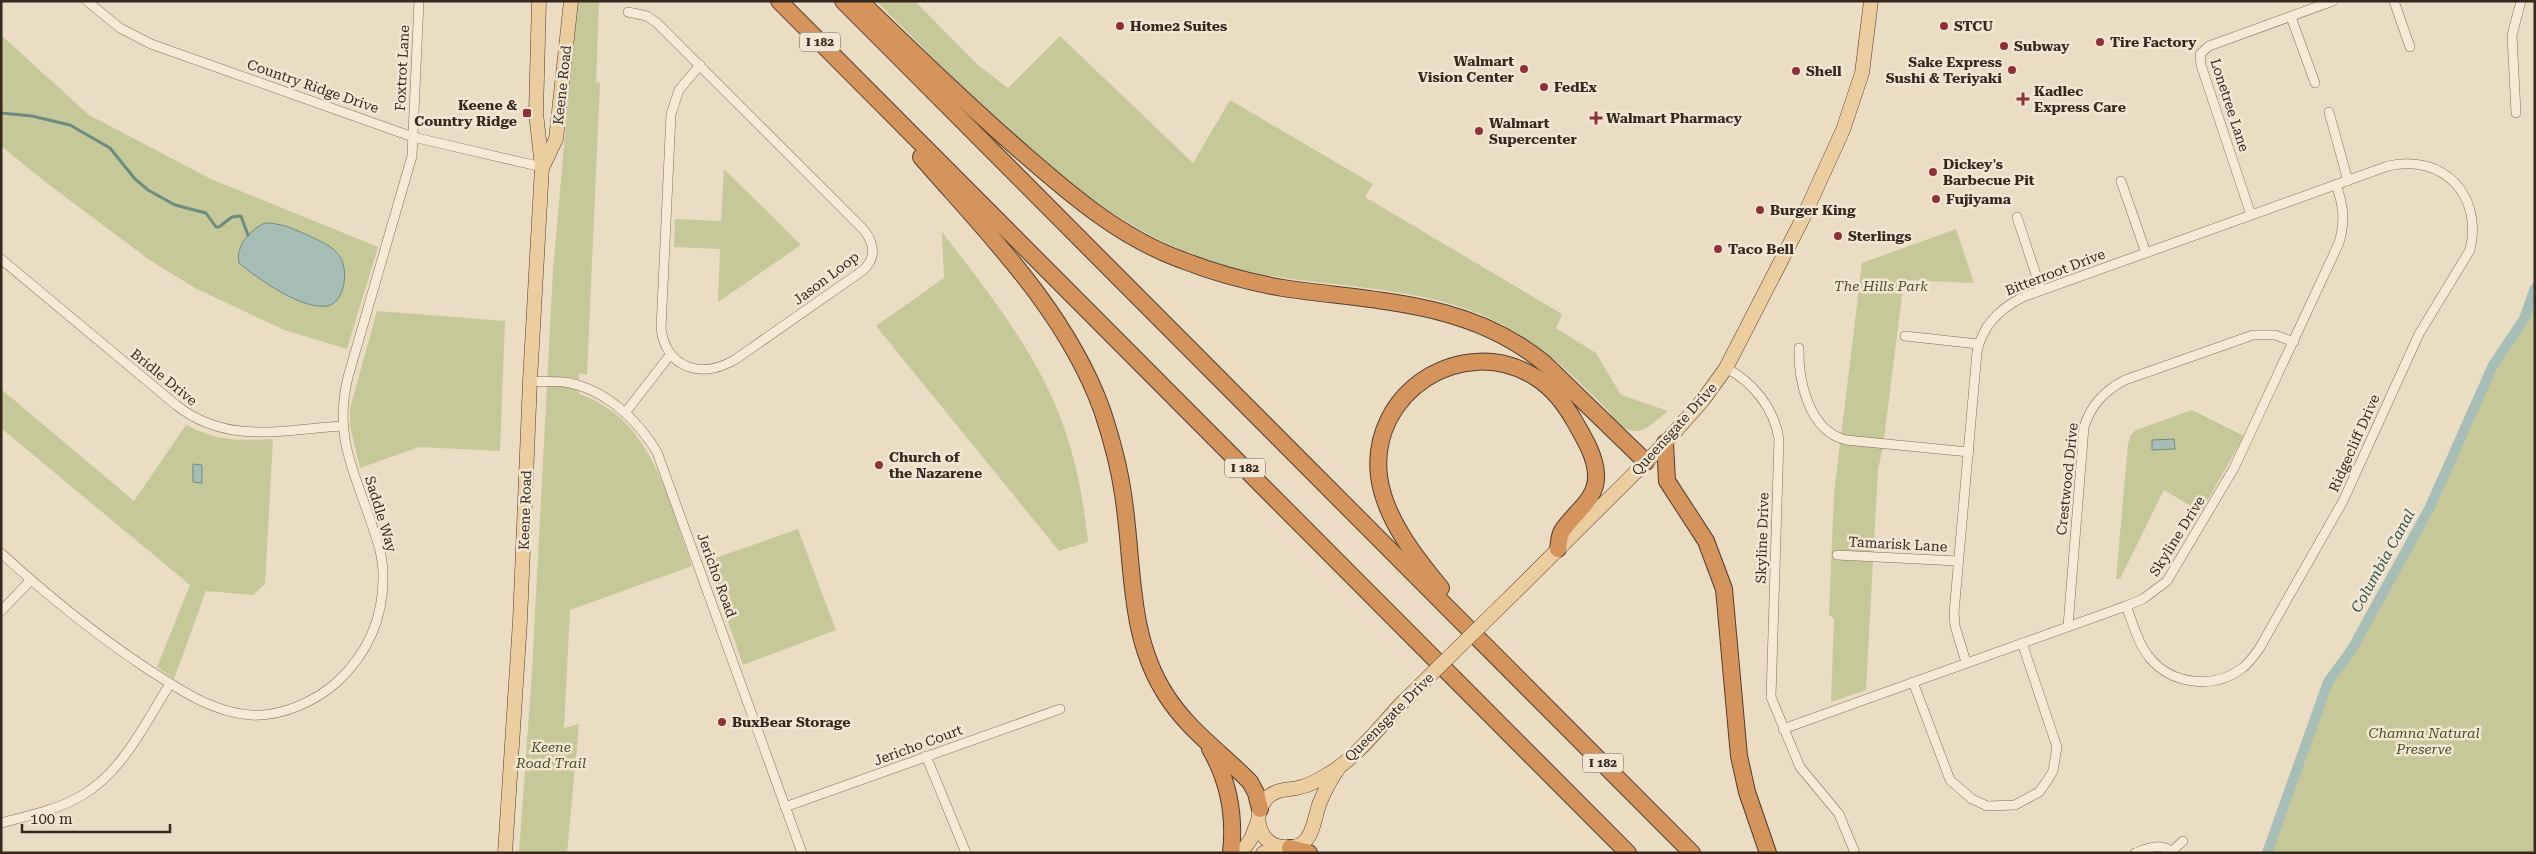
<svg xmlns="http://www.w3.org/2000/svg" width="2536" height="854" font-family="'Roboto Serif',serif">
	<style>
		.green { fill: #c7c899 }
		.water { fill: #a6beb5; stroke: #6d8c81 }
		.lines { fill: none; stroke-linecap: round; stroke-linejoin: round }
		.stream { stroke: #6d8c81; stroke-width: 3 }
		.canal { stroke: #a6beb5; stroke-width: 10 }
		.street-casing { stroke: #846e5c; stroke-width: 10 }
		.primary-casing { stroke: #523d30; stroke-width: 15 }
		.highway-casing { stroke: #523d30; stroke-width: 18 }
		.street { stroke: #f6ead7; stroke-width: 9 }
		.primary { stroke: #ebcd9f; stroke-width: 14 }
		.highway { stroke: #d4945b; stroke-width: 16 }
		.primary-bridge-casing { stroke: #523d30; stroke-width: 15; stroke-linecap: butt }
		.primary-bridge { stroke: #ebcd9f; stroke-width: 14 }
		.poi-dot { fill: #8f3139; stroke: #f3e7d3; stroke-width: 2 }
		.labels { text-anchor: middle; stroke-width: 5; stroke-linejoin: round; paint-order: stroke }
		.shield { fill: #f3e7d3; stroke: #6e6155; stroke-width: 1 }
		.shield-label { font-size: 12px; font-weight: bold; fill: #35281f }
		.poi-label { font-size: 14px; font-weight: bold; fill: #35281f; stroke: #f3e7d3; text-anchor: start }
		.street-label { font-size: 14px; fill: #35281f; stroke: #f3e7d3 }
		.park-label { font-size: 14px; font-style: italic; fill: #495027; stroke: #f3e7d3 }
		.water-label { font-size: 15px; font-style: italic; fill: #2f544e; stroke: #f3e7d3 }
	</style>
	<rect width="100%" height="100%" fill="#ebdcc4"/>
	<g class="green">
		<path d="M 577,1 L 599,1 L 596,82 L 600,83 L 587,375 L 579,373 L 579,394 C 653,418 668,501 692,566 L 570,610 L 564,728 L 579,724 L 567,853 L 519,853 L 532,672 L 553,270 Z"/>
		<path d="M 876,1 L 915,1 L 978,65 L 1008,88 L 1060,36 L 1193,163 L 1230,100 L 1373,184 L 1365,197 L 1562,314 L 1556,328 L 1596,353 L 1621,395 L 1668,411 C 1659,418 1648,430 1637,431 C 1623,432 1615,419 1607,410 C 1573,375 1538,341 1493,320 C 1411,281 1316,290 1230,267 C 1089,229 977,100 876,1 Z"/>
		<polygon points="1,35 89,115 211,179 378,247 347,349 284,330 197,289 151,261 48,184 1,146"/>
		<polygon points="724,169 801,245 718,302 720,249 674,247 675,219 721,221"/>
		<polygon points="1956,229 1974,283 1904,280 1883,447 1878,469 1866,690 1831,702 1834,619 1829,615 1834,494 1862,263"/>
		<path d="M 942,232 C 989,293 1042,359 1066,433 C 1078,469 1084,505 1088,542 L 1059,551 L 876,326 L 944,278 Z"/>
		<polygon points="2535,288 2535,853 2267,853 2328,682 2352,649 2429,509 2493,365 2524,319"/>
		<polygon points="377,311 505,321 500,451 419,447 360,468 350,426 350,408"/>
		<path d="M 1,389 L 134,501 L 186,425 C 217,441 239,441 273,439 L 265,584 L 253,595 L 206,591 L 174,679 L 157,667 L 190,585 L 1,428 Z"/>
		<polygon points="2192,410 2244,436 2201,512 2164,490 2120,579 2116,579 2128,444 2131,435 2136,430"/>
		<polygon points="798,529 836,630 743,665 707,561"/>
	</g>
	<g class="water">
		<path d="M 265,223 C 280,223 292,228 305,234 C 317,240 333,245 340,257 C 349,270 345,303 327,306 C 302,310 258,279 239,263 C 235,246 251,229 265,223 Z"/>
		<polygon points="2174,439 2175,449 2152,450 2152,440"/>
		<polygon points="193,464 202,465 202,483 193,482"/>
	</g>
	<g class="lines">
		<polyline class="stream" points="1,113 32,116 70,125 110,148 135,179 148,190 175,205 206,213 216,227 219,227 232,217 241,216 248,235"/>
		<polyline class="canal" points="2267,853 2328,682 2352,649 2429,509 2493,365 2524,319 2535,288"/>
		<defs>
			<g id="street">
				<polyline points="87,1 120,28 151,44 413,137 542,167"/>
				<polyline points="2394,1 2410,47"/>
				<path d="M 628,12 L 647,16 L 657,23 L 864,230 C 875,245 877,258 862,271 L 736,359 C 703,379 667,370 661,329 L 671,114 L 679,90 L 700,65"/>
				<polyline points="2291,17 2315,83"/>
				<polyline points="2329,112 2348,181"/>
				<polyline points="2516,113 2512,35 2521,1"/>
				<polyline points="2121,181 2146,253"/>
				<polyline points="2251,215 2201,65 2200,54 2209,46 2333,1"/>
				<polyline points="2017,217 2041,290"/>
				<path d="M 1,259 L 176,405 C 227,445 281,430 342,426"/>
				<polyline points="1905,336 1978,344"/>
				<path d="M 1799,348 C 1798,381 1809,431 1846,440 L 1969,452"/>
				<path d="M 1726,368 C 1753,382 1774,408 1779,439 L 1771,697 L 1800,767 L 1839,814 L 1855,853"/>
				<path d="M 530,381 C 541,382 553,381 564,382 C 604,388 637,419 657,452 L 802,853"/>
				<polyline points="625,413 670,355"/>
				<path d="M 1,553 C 49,597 92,632 146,668 C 179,689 211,712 251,715 C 281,717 316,701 337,682 C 368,653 384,616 383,574 C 383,555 376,537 370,519 C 352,467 334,434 348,377 L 412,156 L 419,1"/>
				<polyline points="1837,555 1958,561"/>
				<polyline points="1,611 31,580"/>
				<path d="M 2068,626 L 2084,427 C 2091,405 2104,391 2125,380 L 2253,335 L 2275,335 L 2294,342"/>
				<path d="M 1966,662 L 1955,626 L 1954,613 L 1977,352 C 1982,326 1999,309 2023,297 L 2388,166 C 2444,153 2483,196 2470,250 L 2419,334 L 2343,501 L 2259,649 C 2254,656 2248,664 2241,669 C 2214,689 2172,685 2150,658 C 2138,644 2133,623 2126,606"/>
				<polyline points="1913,682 1950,780 1972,799 1987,806 2015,805 2039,792 2047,781 2053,771 2057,747 2022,643"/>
				<path d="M 1783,729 L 2126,606 L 2143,599 L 2167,581 L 2234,468 L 2339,243 C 2345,222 2344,206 2336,185"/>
				<polyline points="926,756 966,853"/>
				<polyline points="785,807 1060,709"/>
				<path d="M 1,823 C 27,816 57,810 81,796 C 123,772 145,723 170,684"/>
				<polyline points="2172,851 2183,841"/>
				<path d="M 2135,853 C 2149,848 2162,842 2173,853"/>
			</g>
			<g id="primary">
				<polyline points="543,166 556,139 571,1"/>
				<polyline points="1513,594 1665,443 1703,400 1726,368 1802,220 1843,130 1862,73 1871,1"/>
				<path d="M 1338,769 C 1331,779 1325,790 1320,802 C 1312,823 1314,854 1278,846 C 1269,844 1262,836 1260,828 C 1256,817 1260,805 1268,797 C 1277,789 1287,790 1297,788 C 1307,786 1317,781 1325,776 C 1355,760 1379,727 1402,703"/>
				<polyline points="505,853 520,621 530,381 542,167 536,113 539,1"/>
				<polyline points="1241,853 1251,839 1258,821"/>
				<polyline points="1263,853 1283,848"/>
			</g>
			<g id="highway">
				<polyline points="779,1 1628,853"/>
				<polyline points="843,1 1692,853"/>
				<path d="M 860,1 C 914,53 967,105 1024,154 C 1072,196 1121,238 1182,260 C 1215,273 1248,282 1283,288 C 1375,302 1468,300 1544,363 L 1646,462"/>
				<path d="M 921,157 C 989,235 1066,311 1102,410 C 1111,437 1119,466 1123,494 C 1134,563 1127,635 1166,695 C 1188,730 1222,753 1250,782 L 1256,793 L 1260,809"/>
				<polyline points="1665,443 1667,481 1706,541 1724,589 1739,756 1747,792 1768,853"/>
				<path d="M 1441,588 C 1415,557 1384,517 1379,476 C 1369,392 1463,332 1535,377 C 1553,388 1565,404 1575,422 C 1584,438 1595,455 1596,474 C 1598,499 1574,512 1562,531 C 1559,536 1559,543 1558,549"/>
				<path d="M 1210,749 C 1229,781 1235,816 1231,853"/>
				<polyline points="1290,848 1309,853"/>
			</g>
		</defs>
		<use href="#street" class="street-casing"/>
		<use href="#primary" class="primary-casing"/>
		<use href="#highway" class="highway-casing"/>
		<use href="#street" class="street"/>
		<use href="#primary" class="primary"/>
		<use href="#highway" class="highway"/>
		<defs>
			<polyline id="primary-bridge" points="1402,703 1513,594"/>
		</defs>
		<use href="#primary-bridge" class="primary-bridge-casing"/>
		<use href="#primary-bridge" class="primary-bridge"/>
	</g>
	<g class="poi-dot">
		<circle cx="1120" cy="26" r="5"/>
		<circle cx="1944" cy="26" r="5"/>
		<circle cx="2100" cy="42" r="5"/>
		<circle cx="2004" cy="46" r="5"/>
		<circle cx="1524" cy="69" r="5"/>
		<circle cx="2012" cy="70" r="5"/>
		<circle cx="1796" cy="71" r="5"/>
		<circle cx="1544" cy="87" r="5"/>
		<path d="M2020.5 91.5h5v5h5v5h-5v5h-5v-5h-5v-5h5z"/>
		<rect x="522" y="108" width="10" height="10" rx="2.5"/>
		<path d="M1593.5 110.5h5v5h5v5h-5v5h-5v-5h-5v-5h5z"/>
		<circle cx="1479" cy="131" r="5"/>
		<circle cx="1933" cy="172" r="5"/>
		<circle cx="1936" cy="199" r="5"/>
		<circle cx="1760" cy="210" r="5"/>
		<circle cx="1838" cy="236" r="5"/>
		<circle cx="1718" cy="249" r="5"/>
		<circle cx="879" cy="465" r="5"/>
		<circle cx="722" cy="722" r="5"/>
	</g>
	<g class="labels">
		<g class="shield">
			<rect x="800" y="32.5" width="40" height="19" rx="4"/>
			<rect x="1225" y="458.5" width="40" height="19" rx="4"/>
			<rect x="1583" y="753.5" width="40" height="19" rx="4"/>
		</g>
		<g class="shield-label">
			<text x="820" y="46">I 182</text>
			<text x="1245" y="472">I 182</text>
			<text x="1603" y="767">I 182</text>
		</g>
		<g class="poi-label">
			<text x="1130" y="31">Home2 Suites</text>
			<text x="1954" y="31">STCU</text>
			<text x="2110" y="47">Tire Factory</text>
			<text x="2014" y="51">Subway</text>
			<text x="1514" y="66" text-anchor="end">Walmart<tspan x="1514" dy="16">Vision Center</tspan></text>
			<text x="2002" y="67" text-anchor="end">Sake Express<tspan x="2002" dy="16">Sushi &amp; Teriyaki</tspan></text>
			<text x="1806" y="76">Shell</text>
			<text x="1554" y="92">FedEx</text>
			<text x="2034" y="96">Kadlec<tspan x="2034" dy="16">Express Care</tspan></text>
			<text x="517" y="110" text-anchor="end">Keene &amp;<tspan x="517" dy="16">Country Ridge</tspan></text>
			<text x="1606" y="123">Walmart Pharmacy</text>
			<text x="1489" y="128">Walmart<tspan x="1489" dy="16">Supercenter</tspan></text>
			<text x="1943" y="169">Dickey's<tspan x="1943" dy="16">Barbecue Pit</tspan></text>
			<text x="1946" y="204">Fujiyama</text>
			<text x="1770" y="215">Burger King</text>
			<text x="1848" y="241">Sterlings</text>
			<text x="1728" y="254">Taco Bell</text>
			<text x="889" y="462">Church of<tspan x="889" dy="16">the Nazarene</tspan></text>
			<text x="732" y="727">BuxBear Storage</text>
		</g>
		<g class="street-label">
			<text transform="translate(402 68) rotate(-87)" y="5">Foxtrot Lane</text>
			<text transform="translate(562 85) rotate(-84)" y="5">Keene Road</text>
			<text transform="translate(313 86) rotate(19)" y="5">Country Ridge Drive</text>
			<text transform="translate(2230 105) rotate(72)" y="5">Lonetree Lane</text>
			<text transform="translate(2055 272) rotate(-21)" y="5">Bitterroot Drive</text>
			<text transform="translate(826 278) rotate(-37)" y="5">Jason Loop</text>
			<text transform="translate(164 377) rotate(39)" y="5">Bridle Drive</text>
			<text transform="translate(1674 429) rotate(-48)" y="5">Queensgate Drive</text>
			<text transform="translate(2354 443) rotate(-66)" y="5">Ridgecliff Drive</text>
			<text transform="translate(2067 479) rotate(-84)" y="5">Crestwood Drive</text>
			<text transform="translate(525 510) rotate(-88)" y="5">Keene Road</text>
			<text transform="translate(381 514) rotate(73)" y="5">Saddle Way</text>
			<text transform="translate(2177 536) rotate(-58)" y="5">Skyline Drive</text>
			<text transform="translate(1762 538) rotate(-88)" y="5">Skyline Drive</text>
			<text transform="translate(1898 544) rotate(3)" y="5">Tamarisk Lane</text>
			<text transform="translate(717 575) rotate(70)" y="5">Jericho Road</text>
			<text transform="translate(1389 717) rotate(-45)" y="5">Queensgate Drive</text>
			<text transform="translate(918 745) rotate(-20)" y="5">Jericho Court</text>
		</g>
		<g class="park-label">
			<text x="1881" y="291">The Hills Park</text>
			<text x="2424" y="738">Chamna Natural<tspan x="2424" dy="16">Preserve</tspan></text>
			<text x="551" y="752">Keene<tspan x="551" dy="16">Road Trail</tspan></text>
		</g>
		<g class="water-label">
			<text transform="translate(2383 561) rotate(-61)" y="5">Columbia Canal</text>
		</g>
	</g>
	<rect width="2536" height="854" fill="none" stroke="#35281f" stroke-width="5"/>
	<path d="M22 824v8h148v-8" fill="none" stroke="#35281f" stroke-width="2.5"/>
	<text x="30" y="824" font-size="15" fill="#35281f" stroke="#f3e7d3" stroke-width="4" paint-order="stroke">100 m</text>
</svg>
